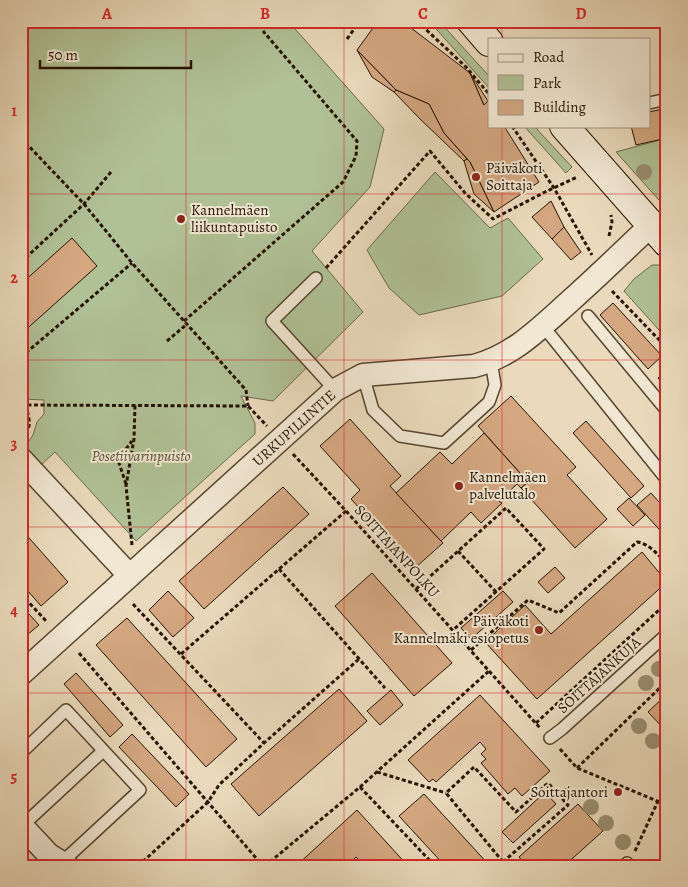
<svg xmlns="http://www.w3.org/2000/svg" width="688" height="887" font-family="Alegreya,serif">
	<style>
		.green { fill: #b0c195; stroke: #6a6a4b }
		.building { fill: #d4a780; stroke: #251301 }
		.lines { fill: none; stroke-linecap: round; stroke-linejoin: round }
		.service-casing { stroke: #564530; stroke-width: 14 }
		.minor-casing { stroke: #564530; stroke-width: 25 }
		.secondary-casing { stroke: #251301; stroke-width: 30 }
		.path { stroke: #251301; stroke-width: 3; stroke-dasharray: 4 2.5; stroke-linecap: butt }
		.service { stroke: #f1e7d3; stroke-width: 11 }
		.minor { stroke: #f1e7d3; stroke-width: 22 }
		.secondary { stroke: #f1e7d3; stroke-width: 28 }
		.tree { fill: #998e71 }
		.grid { fill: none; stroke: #d62828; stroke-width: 1; stroke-opacity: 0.55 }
		.poi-dot { fill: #8f2418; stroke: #f1e7d3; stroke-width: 2 }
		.labels { text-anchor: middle; stroke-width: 4; stroke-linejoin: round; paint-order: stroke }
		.poi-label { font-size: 15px; fill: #251301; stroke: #f1e7d3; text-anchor: start }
		.street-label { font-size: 15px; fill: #251301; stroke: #f1e7d3 }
		.park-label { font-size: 15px; font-style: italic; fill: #565035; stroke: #f1e7d3 }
		.neatline { fill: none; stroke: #d62828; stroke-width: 2 }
		.grid-label { font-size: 16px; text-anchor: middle; font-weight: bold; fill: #d62828 }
	</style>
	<rect width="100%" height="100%" fill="#eadabb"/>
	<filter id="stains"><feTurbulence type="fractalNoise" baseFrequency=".004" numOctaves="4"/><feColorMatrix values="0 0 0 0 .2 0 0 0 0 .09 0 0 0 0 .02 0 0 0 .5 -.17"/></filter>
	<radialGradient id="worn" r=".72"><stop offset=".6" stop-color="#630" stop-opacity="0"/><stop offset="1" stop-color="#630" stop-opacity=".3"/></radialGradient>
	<g class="green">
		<polygon points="21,21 288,21 384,129 370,187 312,251 363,312 273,401 241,396 255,423 255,434 136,541 55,452 40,466 24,448 33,435 37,422 44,414 44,400 21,399"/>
		<polygon points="429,21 439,21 489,76 489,88"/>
		<polygon points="524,126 534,126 572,167 566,173"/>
		<polygon points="667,138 667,209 616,152"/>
		<polygon points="435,172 490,228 508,218 543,259 502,296 419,315 389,288 367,250"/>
		<polygon points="652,265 663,265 667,270 667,339 624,291 634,279"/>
	</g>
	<g class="building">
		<polygon points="331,21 342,21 337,28"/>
		<polygon points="378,21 402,21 470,73 484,105 488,101 489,103 489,126 504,126 539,182 494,212 470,162 444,133 429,104 396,90 357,50"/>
		<polygon points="357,50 396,90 394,92 372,77"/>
		<polygon points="470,73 488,101 484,105 480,96"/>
		<polygon points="396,90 429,104 444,133 467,159 464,161 420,119 394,92"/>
		<polygon points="667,108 667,138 636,145 631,126 649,126 649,112"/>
		<polygon points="467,159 470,162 494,212 474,194 464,161"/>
		<polygon points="551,201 564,227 552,239 532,217"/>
		<polygon points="564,227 581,252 571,260 552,239"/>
		<polygon points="72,238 97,266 21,334 21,284"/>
		<polygon points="613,303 662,356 648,369 600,315"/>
		<polygon points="667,370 667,388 658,378"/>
		<polygon points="511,396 576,467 567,475 607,519 575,548 521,488 528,482 478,426"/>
		<polygon points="350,419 401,476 390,486 443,543 415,568 351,499 360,490 320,446"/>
		<polygon points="586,421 644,486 631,498 573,433"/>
		<polygon points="484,433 528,482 521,488 517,484 499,501 502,503 481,523 471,512 441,541 396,493 440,452 452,464"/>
		<polygon points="283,487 309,514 204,609 179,581"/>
		<polygon points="651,493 667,511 667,538 637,505"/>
		<polygon points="629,498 645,515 633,526 617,509"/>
		<polygon points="23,531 68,582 41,606 21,583 21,533"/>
		<polygon points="642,552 667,582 537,699 485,642 525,605 551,634"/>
		<polygon points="555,567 565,578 548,593 538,582"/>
		<polygon points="372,573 452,663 414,696 335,606"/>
		<polygon points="168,591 194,618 173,637 149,610"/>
		<polygon points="503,591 513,602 471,639 461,628"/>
		<polygon points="29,614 39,625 21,640 21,620"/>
		<polygon points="127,618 237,739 206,767 96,645"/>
		<polygon points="76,673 123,725 110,737 64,684"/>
		<polygon points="339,689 367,721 259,816 231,784"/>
		<polygon points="391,690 403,705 380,725 367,711"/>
		<polygon points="667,694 667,732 648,712"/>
		<polygon points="480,695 550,771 522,796 515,788 508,794 481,763 486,759 481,754 486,749 480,742 436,782 433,779 429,782 408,760"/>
		<polygon points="132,734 189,794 176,807 119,747"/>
		<polygon points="545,792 556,804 513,843 502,832"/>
		<polygon points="424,794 490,866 445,866 399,816"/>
		<polygon points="578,804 603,831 564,866 527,866 519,857"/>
		<polygon points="357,810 408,866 364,866 356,857 347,866 296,866"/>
		<polygon points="667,857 667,866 657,866"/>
	</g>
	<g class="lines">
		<defs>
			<g id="service">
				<polyline points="649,103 667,99"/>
				<polyline points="316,278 272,321 335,390"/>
				<polyline points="588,316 667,411"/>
				<polyline points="543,326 667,480"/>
				<polyline points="363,375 373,410 400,436 444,443 489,402 495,385 491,361"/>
				<polyline points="550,738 562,729 667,634"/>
				<polyline points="21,753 66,710 140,790 60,864"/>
				<polyline points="21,827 103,751"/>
				<polyline points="627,863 629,866"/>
			</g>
			<g id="minor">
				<polyline points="21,459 129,575"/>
				<path d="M 21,674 L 335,390 L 363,375 L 474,366 C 513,356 540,328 569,302 C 597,277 624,251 651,225"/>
				<polyline points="21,825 49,855 67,866"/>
			</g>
			<g id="secondary">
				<polyline points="471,21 489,42"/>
				<polyline points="564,126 667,243"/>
			</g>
		</defs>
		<use href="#service" class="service-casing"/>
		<use href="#minor" class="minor-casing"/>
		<use href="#secondary" class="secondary-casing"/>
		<g class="path">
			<polyline points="417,21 466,67 489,94"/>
			<polyline points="347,39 360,21"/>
			<polyline points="512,126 554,188 592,255"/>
			<polyline points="21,138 84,204 132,263 246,390 248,406"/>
			<polyline points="609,236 612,222 611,215"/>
			<polyline points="21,262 84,204 111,172"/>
			<polyline points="326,268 430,151 465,193 493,219 545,192 577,177"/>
			<polyline points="612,291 667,348"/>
			<polyline points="184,321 343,182 356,156 357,141 263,31"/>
			<polyline points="167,341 187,324"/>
			<polyline points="21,357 132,263"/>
			<polyline points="21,405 248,406 267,426"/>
			<path d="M 22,439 C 32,427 30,421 26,406"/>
			<polyline points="293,454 346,511 540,728"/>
			<polyline points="126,484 118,460 132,441"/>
			<polyline points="132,545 126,486 134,439 135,405"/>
			<polyline points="458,551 496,592"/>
			<polyline points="279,569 385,688"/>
			<polyline points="416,589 506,508 544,549 453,630"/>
			<polyline points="21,594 47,622"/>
			<polyline points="133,604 264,743"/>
			<path d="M 471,650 L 528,600 L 559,613 L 637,542 C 650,544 658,555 667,564"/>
			<polyline points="79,653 263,866"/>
			<polyline points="181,654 346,511"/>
			<polyline points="536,723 659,610 667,605"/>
			<polyline points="560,749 577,768 667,805"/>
			<polyline points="577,768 667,681"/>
			<polyline points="377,772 446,793"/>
			<polyline points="360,787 435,866"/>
			<polyline points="560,795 567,789"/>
			<polyline points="635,851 658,801"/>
			<polyline points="503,862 568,805 548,783 516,812 474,767 446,793 503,862 507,866"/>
			<polyline points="138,866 208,802 219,785 264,743 359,659"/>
			<polyline points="265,866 360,787 489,671"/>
		</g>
		<use href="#service" class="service"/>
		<use href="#minor" class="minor"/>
		<use href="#secondary" class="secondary"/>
	</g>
	<g class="tree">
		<circle cx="644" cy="172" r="8"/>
		<circle cx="659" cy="669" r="8"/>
		<circle cx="646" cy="683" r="8"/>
		<circle cx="639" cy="726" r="8"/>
		<circle cx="653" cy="741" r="8"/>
		<circle cx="591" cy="807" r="8"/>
		<circle cx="606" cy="823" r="8"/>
		<circle cx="623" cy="842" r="8"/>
	</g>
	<path class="grid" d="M 186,21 L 186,866M 344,21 L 344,866M 502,21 L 502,39M 502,126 L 502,866M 21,194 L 667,194M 21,360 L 667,360M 21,527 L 667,527M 21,693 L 667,693"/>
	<g class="poi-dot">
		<circle cx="476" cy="177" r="5"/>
		<circle cx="181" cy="219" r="5"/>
		<circle cx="459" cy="486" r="5"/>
		<circle cx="539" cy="630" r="5"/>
		<circle cx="618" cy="792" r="5"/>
	</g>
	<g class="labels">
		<g class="poi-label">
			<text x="486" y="173">Päiväkoti<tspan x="486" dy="17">Soittaja</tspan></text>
			<text x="191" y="215">Kannelmäen<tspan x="191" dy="17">liikuntapuisto</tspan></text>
			<text x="469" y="482">Kannelmäen<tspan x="469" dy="17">palvelutalo</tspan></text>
			<text x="529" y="626" text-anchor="end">Päiväkoti<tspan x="529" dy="17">Kannelmäki esiopetus</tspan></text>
			<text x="608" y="797" text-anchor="end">Soittajantori</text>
		</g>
		<g class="street-label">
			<text transform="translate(294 428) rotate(-42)" y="5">URKUPILLINTIE</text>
			<text transform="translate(397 551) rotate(48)" y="5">SOITTAJANPOLKU</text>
			<text transform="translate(599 675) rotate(-42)" y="5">SOITTAJANKUJA</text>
		</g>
		<g class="park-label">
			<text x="141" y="461">Posetiivarinpuisto</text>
		</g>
	</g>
	<rect width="688" height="887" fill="none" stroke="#eadabb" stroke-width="55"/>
	<rect x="488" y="38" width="162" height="90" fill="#f1e7d3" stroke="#9f927f"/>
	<rect x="498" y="54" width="25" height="8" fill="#f1e7d3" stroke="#9f927f"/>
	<text x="533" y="62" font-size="15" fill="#251301">Road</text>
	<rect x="498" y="75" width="25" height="15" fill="#b0c195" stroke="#9f927f"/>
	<text x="533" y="88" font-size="15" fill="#251301">Park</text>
	<rect x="498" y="100" width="25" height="15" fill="#d4a780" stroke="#9f927f"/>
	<text x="533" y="112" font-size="15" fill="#251301">Building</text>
	<path d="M40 60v8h151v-8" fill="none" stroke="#251301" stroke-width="2.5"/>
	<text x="48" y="60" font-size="15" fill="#251301" stroke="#f1e7d3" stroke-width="4" paint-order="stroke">50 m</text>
	<rect x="28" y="28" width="632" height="832" class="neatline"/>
	<g class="grid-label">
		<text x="107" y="19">A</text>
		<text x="265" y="19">B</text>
		<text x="423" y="19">C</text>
		<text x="581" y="19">D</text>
		<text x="14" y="116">1</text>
		<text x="14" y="283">2</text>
		<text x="14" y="449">3</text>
		<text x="14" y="616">4</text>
		<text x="14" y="782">5</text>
	</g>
	<rect width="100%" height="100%" filter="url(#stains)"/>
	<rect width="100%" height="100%" fill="url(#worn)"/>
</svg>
